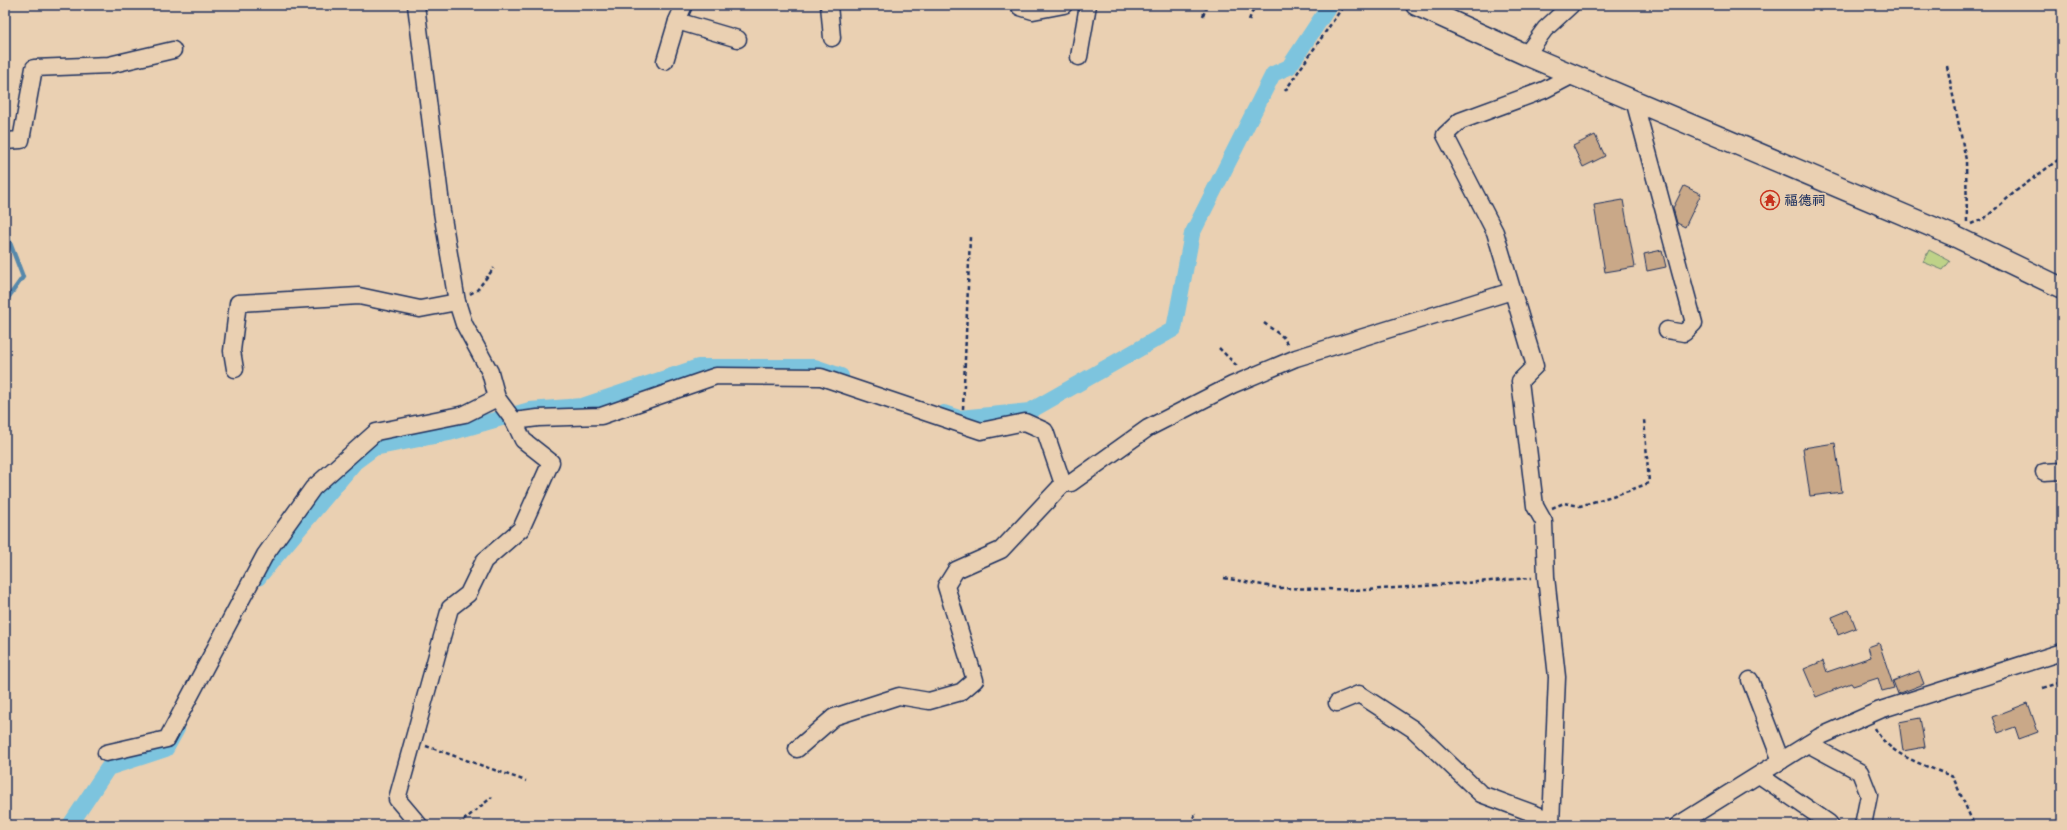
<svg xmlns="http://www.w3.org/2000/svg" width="2067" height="830" font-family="'Playpen Sans','LXGW WenKai TC',sans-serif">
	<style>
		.green { fill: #bed288; stroke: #6c8073 }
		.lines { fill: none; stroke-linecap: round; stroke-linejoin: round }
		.stream { stroke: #5688ab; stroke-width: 4.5 }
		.canal { stroke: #7dc4de; stroke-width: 16 }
		.building { fill: #c9a888; stroke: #1b2f5e }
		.minor-casing { stroke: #1b2f5e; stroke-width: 19 }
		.major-casing { stroke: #1b2f5e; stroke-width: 23 }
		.path { stroke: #1b2f5e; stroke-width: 2.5; stroke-dasharray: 4 3; stroke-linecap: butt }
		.minor { stroke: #ead0b2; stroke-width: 16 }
		.major { stroke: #ead0b2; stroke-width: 20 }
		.labels { text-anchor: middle; stroke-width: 4; stroke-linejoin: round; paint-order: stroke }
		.poi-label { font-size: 14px; font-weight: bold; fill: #1b2f5e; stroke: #ead0b2; text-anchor: start }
	</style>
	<rect width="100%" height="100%" fill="#ead0b2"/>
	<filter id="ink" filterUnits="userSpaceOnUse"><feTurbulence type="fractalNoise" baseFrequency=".025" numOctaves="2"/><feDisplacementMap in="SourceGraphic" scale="8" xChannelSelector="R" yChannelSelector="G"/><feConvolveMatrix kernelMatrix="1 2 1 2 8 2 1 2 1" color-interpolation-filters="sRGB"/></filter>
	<g filter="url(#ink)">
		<polygon class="green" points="1929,250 1950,261 1943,270 1923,262"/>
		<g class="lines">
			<polyline class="stream" points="5,230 23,277 5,302"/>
			<g class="canal">
				<polyline points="944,413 959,418 1030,411 1174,329 1192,234 1273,74 1289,67 1330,5"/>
				<polyline points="258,578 355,462 374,448 449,433 530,410 582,406 698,367 815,367 841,376"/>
				<polyline points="70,825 108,768 166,749 177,729"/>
			</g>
		</g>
		<g class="building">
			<polygon points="1595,135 1605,156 1583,167 1573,146"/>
			<polygon points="1684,186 1701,194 1685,227 1677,223 1673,208"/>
			<polygon points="1623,200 1635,267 1605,272 1594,205"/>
			<polygon points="1662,250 1666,267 1647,271 1644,254"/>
			<polygon points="1835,443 1842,492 1810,496 1803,448"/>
			<polygon points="1849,610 1856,628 1838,635 1832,617"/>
			<polygon points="1879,643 1894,688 1882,691 1878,678 1853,686 1851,683 1816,697 1804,669 1823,661 1827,672 1871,657 1868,647"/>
			<polygon points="1919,671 1924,684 1898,694 1893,681"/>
			<polygon points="2028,703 2038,732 2019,739 2015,727 1998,733 1992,717"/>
			<polygon points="1920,718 1925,747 1903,751 1899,722"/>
		</g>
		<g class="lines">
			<defs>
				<g id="minor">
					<polyline points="416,5 442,212 457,302 464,324 490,372 497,398 514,421 538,418 601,416 716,376 821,377 981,431 1025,422 1045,431 1063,484 1071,483 1148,428 1232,385 1296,358 1512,291"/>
					<polyline points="829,5 832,38"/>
					<polyline points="1020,7 1033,11 1064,5"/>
					<polyline points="677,21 738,39"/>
					<polyline points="1526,55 1545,29 1571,5"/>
					<polyline points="1079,57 1088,5"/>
					<polyline points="665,61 677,21 684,5"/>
					<polyline points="1634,100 1694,323 1684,333 1667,330"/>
					<polyline points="5,141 21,140 34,68 109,65 173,50"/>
					<polyline points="235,369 232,351 238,303 359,296 420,309 457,302"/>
					<polyline points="2044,472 2062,471"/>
					<polyline points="1750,680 1781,761"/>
					<polyline points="1337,703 1359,694 1413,729 1481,794 1551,820"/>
					<polyline points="1808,744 1860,772 1869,795 1863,825"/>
					<polyline points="797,749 834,717 899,696 929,701 961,692 975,680 946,586 956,570 1001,550 1063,484"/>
					<polyline points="106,753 167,739 265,555 313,488 376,432 465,414 497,398"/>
					<polyline points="1759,775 1829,823"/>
					<polyline points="419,825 397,799 450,608 468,594 484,561 521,529 551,462 523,440 514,421"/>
					<polyline points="1551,825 1557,677 1546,577 1544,522 1535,506 1520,381 1535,366 1495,232 1445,135 1460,121 1544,90 1573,75"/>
					<polyline points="1678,825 1819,737 1880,710 2062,652"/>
				</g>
				<polyline id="major" points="1416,5 1526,55 1954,236 2062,288"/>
			</defs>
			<use href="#minor" class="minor-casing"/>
			<use href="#major" class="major-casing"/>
			<g class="path">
				<polyline points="1203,16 1207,5"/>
				<polyline points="1249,20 1255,5"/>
				<polyline points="1947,66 1966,160 1967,223"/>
				<polyline points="1285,91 1344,5"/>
				<polyline points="1971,224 1985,218 2016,191 2062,157"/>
				<polyline points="470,294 477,290 494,268"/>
				<polyline points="1264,323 1283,337 1288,345"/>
				<polyline points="1219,348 1237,366"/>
				<polyline points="963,409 970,237"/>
				<polyline points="1552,508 1564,503 1580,506 1628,491 1649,483 1644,419"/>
				<polyline points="1224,578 1279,588 1367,590 1532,578"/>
				<polyline points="2043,688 2062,682"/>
				<path d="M 1875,728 C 1888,756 1926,765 1953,777 L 1974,825"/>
				<polyline points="426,746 526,781"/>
				<polyline points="1194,814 1197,825"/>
				<polyline points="458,825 492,797"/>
			</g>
			<use href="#minor" class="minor"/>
			<use href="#major" class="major"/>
		</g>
	</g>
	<defs>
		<symbol id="temple-ring" viewBox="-11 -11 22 22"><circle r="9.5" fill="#ead0b2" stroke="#c8321e" stroke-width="1.5"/><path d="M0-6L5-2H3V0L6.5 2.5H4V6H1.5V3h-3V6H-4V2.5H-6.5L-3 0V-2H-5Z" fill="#c8321e"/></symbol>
	</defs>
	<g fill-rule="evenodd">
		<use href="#temple-ring" x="1759" y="189" width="22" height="22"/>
	</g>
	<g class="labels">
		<g class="poi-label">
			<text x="1784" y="205">福德祠</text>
		</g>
	</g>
	<rect width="2067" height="830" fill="none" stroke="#ead0b2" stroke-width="20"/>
	<rect x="10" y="10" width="2047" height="810" fill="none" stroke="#1b2f5e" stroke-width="1.5" filter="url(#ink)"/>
</svg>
